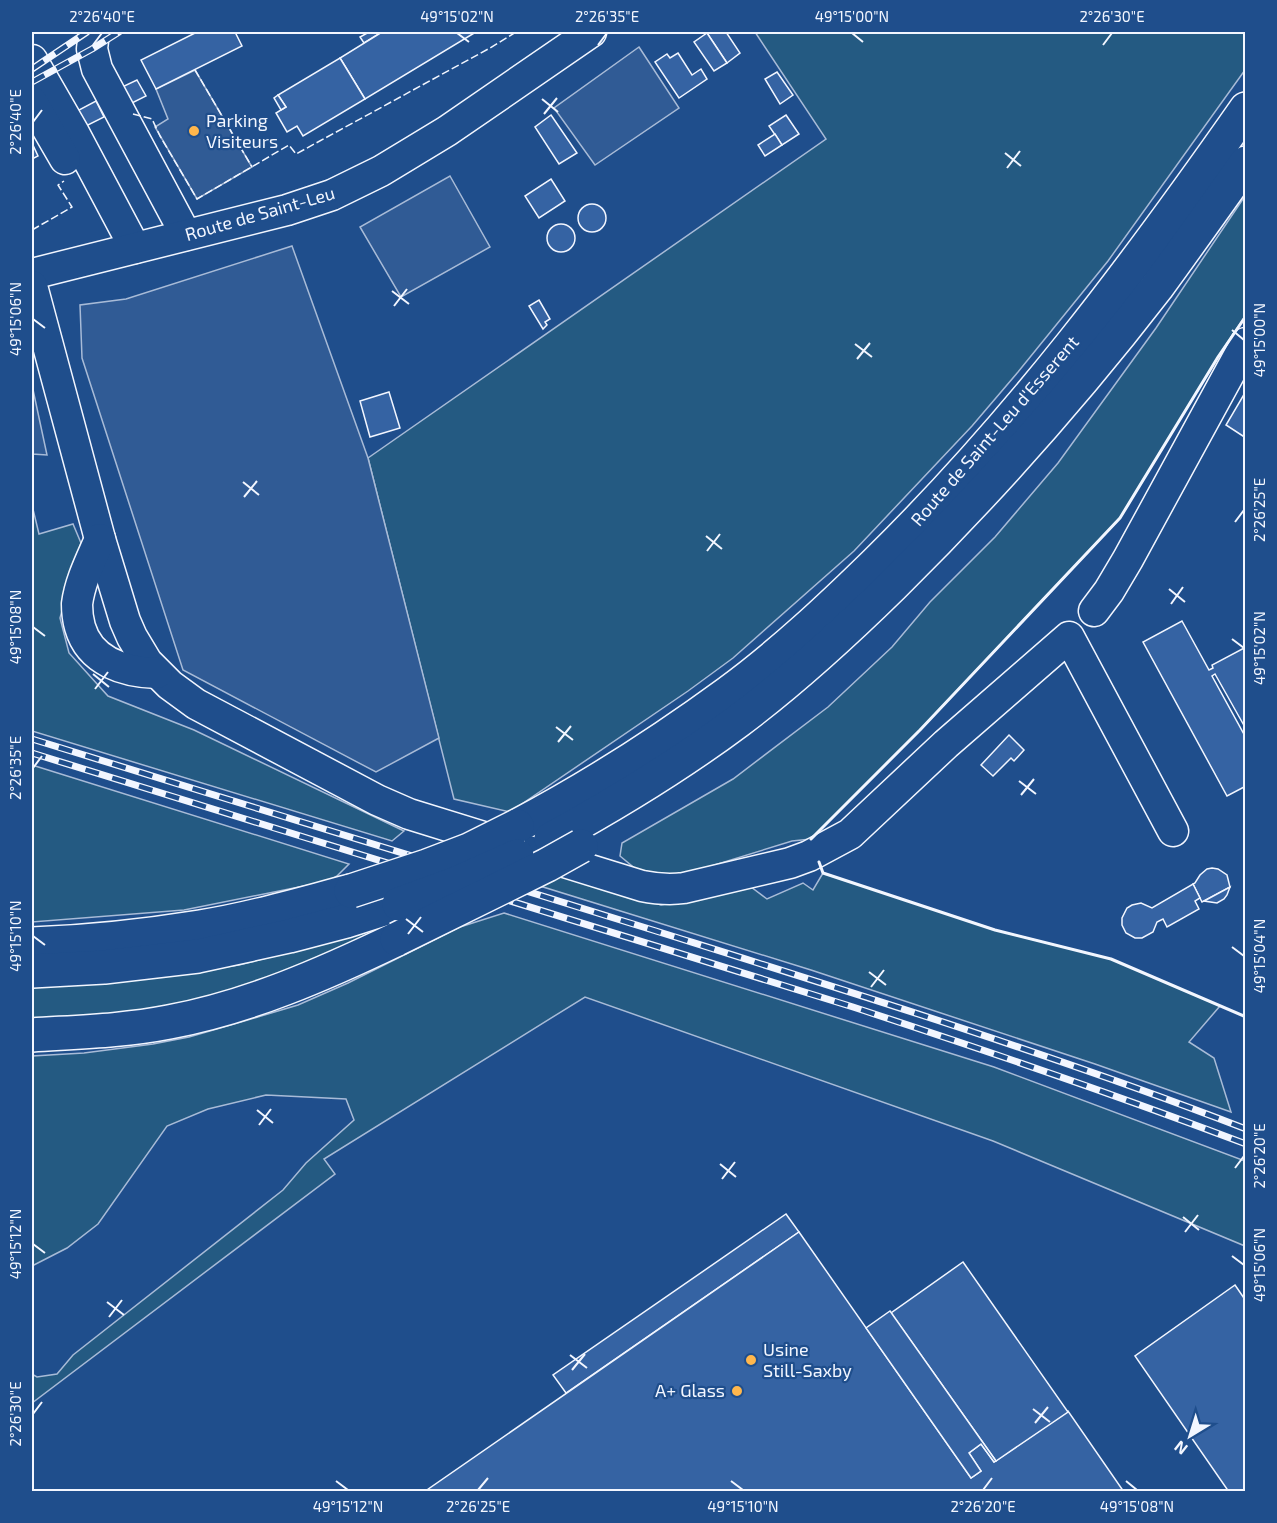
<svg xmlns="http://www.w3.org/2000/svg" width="1277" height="1523" font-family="'Exo 2',sans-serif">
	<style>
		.green { fill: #245a82; stroke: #a8bbd7; stroke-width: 1.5 }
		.parking { fill: #305b95; stroke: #a8bbd7; stroke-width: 1.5 }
		.building { fill: #3563a3; stroke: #f2f6ff; stroke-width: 1.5 }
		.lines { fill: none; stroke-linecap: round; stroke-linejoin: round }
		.minor-casing { stroke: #f2f6ff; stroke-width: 33 }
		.major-casing { stroke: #f2f6ff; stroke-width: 36 }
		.minor { stroke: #1f4e8c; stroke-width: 30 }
		.major { stroke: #1f4e8c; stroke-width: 33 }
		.rail-casing { stroke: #f2f6ff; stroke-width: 7 }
		.rail { stroke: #1f4e8c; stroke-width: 4.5; stroke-dasharray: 14; stroke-linecap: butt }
		.major-bridge-casing { stroke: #f2f6ff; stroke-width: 36; stroke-linecap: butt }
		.major-bridge { stroke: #1f4e8c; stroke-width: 33 }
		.fence { stroke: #f2f6ff; stroke-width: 1.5; stroke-dasharray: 8 3; stroke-linecap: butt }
		.wall { stroke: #f2f6ff; stroke-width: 3 }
		.ticks { fill: none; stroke: #f2f6ff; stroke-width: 2 }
		.poi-dot { fill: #ffb74d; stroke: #1f4e8c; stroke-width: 2 }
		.labels { text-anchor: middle; stroke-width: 4.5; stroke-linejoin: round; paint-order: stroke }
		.poi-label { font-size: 18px; fill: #f2f6ff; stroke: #1f4e8c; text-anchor: start }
		.street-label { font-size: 18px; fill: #f2f6ff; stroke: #1f4e8c }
		.neatline { fill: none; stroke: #f2f6ff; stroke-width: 2 }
		.ticks-label { font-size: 15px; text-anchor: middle; fill: #f2f6ff }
	</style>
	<rect width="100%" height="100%" fill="#1f4e8c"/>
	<g class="green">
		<polygon points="755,32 1245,32 1245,70 1108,261 1018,372 972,426 854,551 733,658 688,691 510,812 454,799 368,458 826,139"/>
		<polygon points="1245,196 1245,316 1218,357 1120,518 920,730 811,839 792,841 666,880 637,870 620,856 622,843 733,779 828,707 892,647 930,602 995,537 1058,463 1156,328"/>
		<polygon points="32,505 39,534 73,524 81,543 60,618 69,653 108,696 194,730 404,831 392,841 32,731"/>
		<polygon points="32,765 349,864 337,876 329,881 184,910 32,922"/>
		<polygon points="823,873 995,930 1111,959 1220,1006 1189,1042 1214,1058 1231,1112 1095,1064 811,970 540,886 564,875 661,905 751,887 767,899 803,883 813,890"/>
		<polygon points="504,913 994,1067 1245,1161 1245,1246 993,1141 585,997 324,1159 335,1174 32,1403 32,1374 37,1377 57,1374 73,1355 283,1190 306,1163 354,1120 346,1099 266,1095 208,1109 167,1126 98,1224 67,1248 32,1266 32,1056 84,1053 153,1044 189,1037 241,1022 298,1005 348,983 460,927"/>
		<polygon points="376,928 380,937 200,1005 32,1025 32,986 127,981 239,965 317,945"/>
	</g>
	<g class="parking">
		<polygon points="639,47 679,108 595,165 554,108"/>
		<polygon points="195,70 252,167 197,199 155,127 168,119 156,89"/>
		<polygon points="450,176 490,247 401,297 360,227"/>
		<polygon points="292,246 368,458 439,738 376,772 183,670 82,358 80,305 126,299"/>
		<polygon points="32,385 47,455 32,454"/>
	</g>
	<g class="building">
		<polygon points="197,32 235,32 242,46 156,89 141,60"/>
		<polygon points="369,32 382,32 364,43 360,37"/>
		<polygon points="382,32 476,32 365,99 340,58"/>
		<polygon points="710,32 726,32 740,53 727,63 707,33"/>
		<polygon points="707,33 727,63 714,71 694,42"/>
		<polygon points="678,53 692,75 701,69 707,79 679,98 655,62 667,54 670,58"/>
		<polygon points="340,58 365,99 303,136 297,126 287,132 276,113 286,107 278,95"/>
		<polygon points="777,72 793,95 780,104 765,79"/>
		<polygon points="137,80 146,96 130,104 122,87"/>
		<polygon points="278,95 286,107 281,110 274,98"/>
		<polygon points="96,101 104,117 84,127 77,111"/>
		<polygon points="551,115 577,153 559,164 535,127"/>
		<polygon points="786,115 799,134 782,145 769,126"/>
		<polygon points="775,134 782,145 765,156 758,145"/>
		<polygon points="32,143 38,156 32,159"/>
		<polygon points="551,179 565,201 539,218 525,196"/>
		<circle cx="592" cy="218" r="14"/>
		<circle cx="561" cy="238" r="14"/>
		<polygon points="539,300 550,319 545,322 547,325 543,329 529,306"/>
		<polygon points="1246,391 1246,438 1226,425"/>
		<polygon points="389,392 400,428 370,437 360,401"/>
		<polygon points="1182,621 1209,670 1213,668 1212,665 1246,647 1246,729 1215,674 1212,676 1246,738 1246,786 1227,796 1143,642"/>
		<polygon points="1009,735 1024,750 1014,761 1011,758 993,776 981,765"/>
		<polygon points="1212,868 1218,869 1227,875 1230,887 1202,902 1193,884 1195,883 1200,875 1207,869"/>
		<polygon points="1193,884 1200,898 1195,901 1199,909 1167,927 1163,919 1157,922 1153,932 1142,938 1135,938 1126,933 1122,925 1122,918 1127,908 1132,905 1141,903 1152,908"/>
		<polygon points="1230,887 1227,895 1224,899 1217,903 1204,901"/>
		<polygon points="786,1214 799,1232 566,1393 553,1375"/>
		<polygon points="799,1232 971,1478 981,1471 969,1453 981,1444 994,1462 1068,1411 1124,1492 424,1492"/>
		<polygon points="963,1262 1068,1412 996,1461 891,1313"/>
		<polygon points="1235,1285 1246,1301 1246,1492 1229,1492 1135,1356"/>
		<polygon points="890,1311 996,1461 994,1462 981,1444 969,1453 981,1471 971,1478 866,1328"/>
	</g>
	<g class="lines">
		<defs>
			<g id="minor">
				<polyline points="94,32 92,49 97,69 186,235"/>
				<polyline points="32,60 74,133 135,248"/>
				<polyline points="32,102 65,159"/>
				<polyline points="32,274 287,210 332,195 381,171 447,131 591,32"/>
				<path d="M 32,286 L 100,539 L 125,621 L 132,637 L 147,662 L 170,685 L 196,704 L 377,800 L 409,814 L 642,886 C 657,889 670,890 684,888 L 790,863 L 809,856 L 850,834 L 946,744 L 1069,637 L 1173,831"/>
				<path d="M 100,539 C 91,560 80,581 77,604 C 77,612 78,620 80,627 C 90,662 125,672 157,673"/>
				<polyline points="1094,611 1109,591 1128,559 1246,343"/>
			</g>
			<g id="major">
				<path d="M 517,826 C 591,787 661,742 728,693 C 781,654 829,609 876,563 C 1016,426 1134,269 1246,109"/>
				<path d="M 551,839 C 615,804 679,765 738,721 C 793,680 844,633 893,585 C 987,492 1076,392 1157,287 C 1187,246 1216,205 1246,163"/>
				<path d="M 32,944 C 88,942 144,936 200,927 C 251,919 301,904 351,891"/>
				<polyline points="32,971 104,967 198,956 289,936 346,921 399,904"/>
				<path d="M 32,1035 C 77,1032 123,1031 169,1022 C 249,1007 324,974 397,939"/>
			</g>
		</defs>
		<use href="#minor" class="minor-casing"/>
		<use href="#major" class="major-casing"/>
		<use href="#minor" class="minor"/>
		<use href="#major" class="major"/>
		<defs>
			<g id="rail">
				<polyline points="32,69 87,32"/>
				<polyline points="32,82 92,49 119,32"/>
				<path d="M 32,739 C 240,803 448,867 656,931 C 854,993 1052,1054 1246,1129"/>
				<path d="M 32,753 L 853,1007 C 985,1050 1116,1095 1246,1144"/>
			</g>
		</defs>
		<use href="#rail" class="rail-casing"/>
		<use href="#rail" class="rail"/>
		<defs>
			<g id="major-bridge">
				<polyline points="351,891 427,866 469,850 517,826"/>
				<polyline points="399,904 454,884 517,856"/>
				<polyline points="397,939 547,865 581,846"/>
			</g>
		</defs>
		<use href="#major-bridge" class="major-bridge-casing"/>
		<use href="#major-bridge" class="major-bridge"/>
		<g class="fence">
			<polyline points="195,70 252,167"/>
			<polyline points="133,114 152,119 160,136 197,199 289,145 296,154 490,48 516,32"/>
			<polyline points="32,230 72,207 58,185 64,181"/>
		</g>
		<g class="wall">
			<polyline points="811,839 920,730 1120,518 1218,357 1246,316"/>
			<polyline points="819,862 823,873 995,930 1111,959 1246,1017"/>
		</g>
	</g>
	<path class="ticks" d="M 457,33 L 469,42M 852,33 L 863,42M 93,45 L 102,33M 598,45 L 607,33M 1103,45 L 1112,33M 542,99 L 558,112M 544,114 L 557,98M 33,122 L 42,110M 1005,153 L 1021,166M 1007,168 L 1020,151M 392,291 L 409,304M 394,306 L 407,289M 33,319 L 45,328M 1232,330 L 1244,340M 855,344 L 872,357M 857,359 L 870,343M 243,482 L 259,495M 244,497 L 257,481M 1235,522 L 1244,510M 706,536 L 722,549M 707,551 L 720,534M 1169,589 L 1185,602M 1171,604 L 1183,587M 33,627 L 45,636M 1232,639 L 1244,648M 93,674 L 109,687M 95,689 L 108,672M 556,727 L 573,740M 558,742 L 571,726M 33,768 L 42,756M 1019,781 L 1036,794M 1021,795 L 1034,779M 406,919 L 423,932M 408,934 L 421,917M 33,936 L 45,945M 1232,947 L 1244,956M 869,972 L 886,985M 871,987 L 884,970M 257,1110 L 273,1123M 259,1125 L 271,1109M 720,1164 L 736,1177M 1235,1168 L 1244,1156M 722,1179 L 735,1162M 1183,1217 L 1199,1230M 1185,1232 L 1198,1215M 33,1244 L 45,1253M 1232,1256 L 1244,1265M 107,1302 L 124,1315M 109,1317 L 122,1300M 570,1355 L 587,1368M 572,1370 L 585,1354M 1033,1409 L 1050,1422M 33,1414 L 42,1402M 1035,1423 L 1048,1407M 336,1481 L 348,1490M 731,1481 L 743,1490M 1126,1481 L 1137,1490M 478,1490 L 488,1478M 983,1490 L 992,1478"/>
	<g class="poi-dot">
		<circle cx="194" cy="131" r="6"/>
		<circle cx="751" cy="1360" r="6"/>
		<circle cx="737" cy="1391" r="6"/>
	</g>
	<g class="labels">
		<g class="poi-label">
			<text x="206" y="127">Parking<tspan x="206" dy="21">Visiteurs</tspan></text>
			<text x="763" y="1356">Usine<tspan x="763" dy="21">Still-Saxby</tspan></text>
			<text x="725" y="1397" text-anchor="end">A+ Glass</text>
		</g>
		<g class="street-label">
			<text transform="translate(260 214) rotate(-16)" y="6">Route de Saint-Leu</text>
			<text transform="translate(995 431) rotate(-49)" y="6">Route de Saint-Leu d'Esserent</text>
		</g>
	</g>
	<rect width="1277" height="1523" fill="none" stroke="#1f4e8c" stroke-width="66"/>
	<g transform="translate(1190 1436) rotate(218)" stroke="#1f4e8c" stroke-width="4.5" paint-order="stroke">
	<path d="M0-4.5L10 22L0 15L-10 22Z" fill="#f2f6ff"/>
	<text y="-9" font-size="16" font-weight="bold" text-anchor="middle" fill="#f2f6ff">N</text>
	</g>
	<rect x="33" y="33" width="1211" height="1457" class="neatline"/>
	<g class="ticks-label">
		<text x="102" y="22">2°26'40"E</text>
		<text x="457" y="22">49°15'02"N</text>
		<text x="607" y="22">2°26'35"E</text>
		<text x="852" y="22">49°15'00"N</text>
		<text x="1112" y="22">2°26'30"E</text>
		<text transform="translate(16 122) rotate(-90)" y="5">2°26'40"E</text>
		<text transform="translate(16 319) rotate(-90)" y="5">49°15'06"N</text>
		<text transform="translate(1260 340) rotate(-90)" y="5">49°15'00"N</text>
		<text transform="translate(1260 510) rotate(-90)" y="5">2°26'25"E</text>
		<text transform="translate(16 627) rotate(-90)" y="5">49°15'08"N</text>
		<text transform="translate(1260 648) rotate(-90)" y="5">49°15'02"N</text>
		<text transform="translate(16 768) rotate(-90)" y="5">2°26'35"E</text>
		<text transform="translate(16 936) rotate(-90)" y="5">49°15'10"N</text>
		<text transform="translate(1260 956) rotate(-90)" y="5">49°15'04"N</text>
		<text transform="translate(1260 1156) rotate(-90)" y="5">2°26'20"E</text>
		<text transform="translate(16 1244) rotate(-90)" y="5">49°15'12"N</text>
		<text transform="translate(1260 1265) rotate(-90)" y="5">49°15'06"N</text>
		<text transform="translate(16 1414) rotate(-90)" y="5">2°26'30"E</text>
		<text x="348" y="1512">49°15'12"N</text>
		<text x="478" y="1512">2°26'25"E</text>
		<text x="743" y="1512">49°15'10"N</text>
		<text x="983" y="1512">2°26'20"E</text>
		<text x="1137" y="1512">49°15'08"N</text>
	</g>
</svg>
